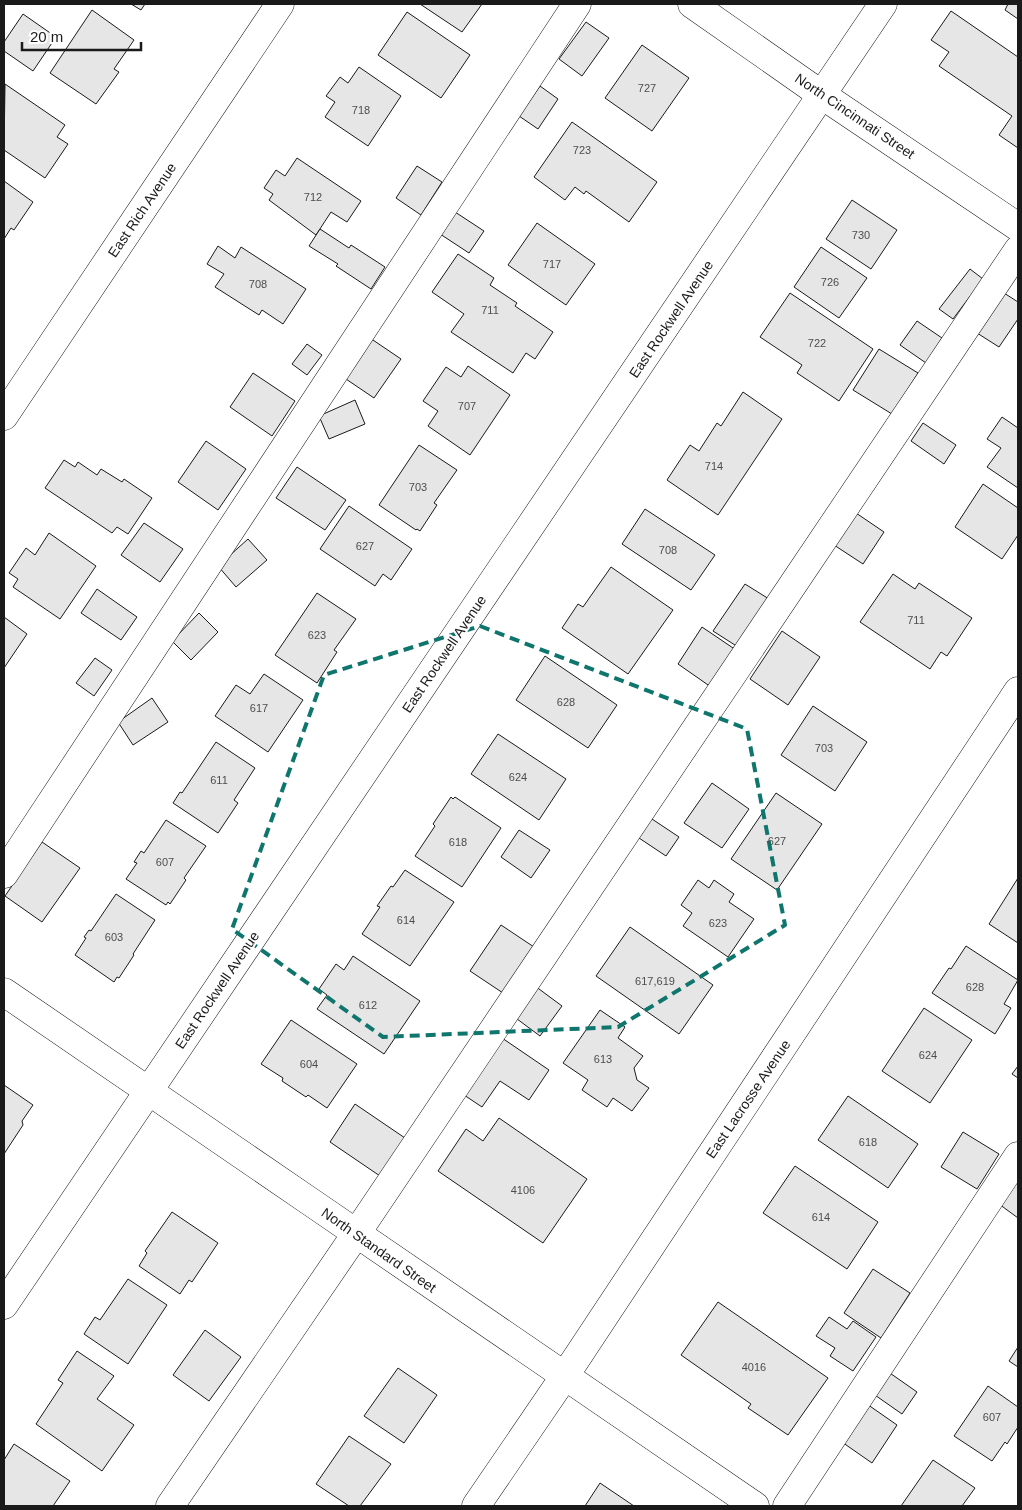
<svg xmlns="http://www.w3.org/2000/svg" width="1022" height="1510" font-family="Arial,sans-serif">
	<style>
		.building { fill: #e6e6e6; stroke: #1a1a1a }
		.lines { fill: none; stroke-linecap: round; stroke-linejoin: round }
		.minor-casing { stroke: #1a1a1a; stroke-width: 29 }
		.minor { stroke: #fff; stroke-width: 28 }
		.marked { fill: none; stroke: #0f766e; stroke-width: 4; stroke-dasharray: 10 6; stroke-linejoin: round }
		.labels { text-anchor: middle; stroke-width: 4; stroke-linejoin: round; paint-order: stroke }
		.number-label { font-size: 11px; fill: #4d4d4d }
		.street-label { font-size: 14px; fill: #1a1a1a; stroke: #fff }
	</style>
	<rect width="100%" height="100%" fill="#fff"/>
	<g class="building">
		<polygon points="131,4 145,4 141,10"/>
		<polygon points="420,4 482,4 462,32"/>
		<polygon points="1008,4 1018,4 1018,19 1005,10"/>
		<polygon points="92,10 134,40 114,69 119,72 96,104 50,73"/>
		<polygon points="951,11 1018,57 1018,148 999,135 1012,116 939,66 949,52 931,40"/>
		<polygon points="407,12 470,55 441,98 378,55"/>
		<polygon points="23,14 56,37 33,71 4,51 4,42"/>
		<polygon points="586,22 609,38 582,76 559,59"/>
		<polygon points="642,45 689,78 652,131 605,98"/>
		<polygon points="359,67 401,96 368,146 325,117 335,102 326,96 340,77 348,83"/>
		<polygon points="5,84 65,125 57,137 68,144 45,178 4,150"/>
		<polygon points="540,86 558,99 538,129 519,116"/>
		<polygon points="572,122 657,182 629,222 586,191 584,194 575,187 565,200 534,177"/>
		<polygon points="297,158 361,201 347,222 331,212 316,235 269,200 273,194 264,188 276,170 285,176"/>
		<polygon points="417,166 442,182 421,215 396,198"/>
		<polygon points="4,181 33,202 14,230 11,228 4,239"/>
		<polygon points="852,200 897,230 871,269 826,239"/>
		<polygon points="452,210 484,231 469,253 437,232"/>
		<polygon points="537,223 595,264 566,305 508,265"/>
		<polygon points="320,229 349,248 351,245 385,267 371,289 336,266 338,264 309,246"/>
		<polygon points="218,246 235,258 241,247 306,289 283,324 262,310 259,315 215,287 224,274 207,264"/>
		<polygon points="821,247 867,278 839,318 794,287"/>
		<polygon points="458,254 494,278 490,285 517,303 515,306 553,332 535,359 526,353 513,373 451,332 464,314 432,292"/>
		<polygon points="970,269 983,279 953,319 939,309"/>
		<polygon points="790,293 873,349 839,401 797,373 802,365 760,337"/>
		<polygon points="1004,293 1018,302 1018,319 999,347 977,333"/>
		<polygon points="917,321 942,338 926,363 900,345"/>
		<polygon points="370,338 401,359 374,398 343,377"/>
		<polygon points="307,344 322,355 307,375 292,364"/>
		<polygon points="879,349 918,373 892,414 853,390"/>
		<polygon points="468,366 510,395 470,455 428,426 438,411 423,401 446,367 461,377"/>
		<polygon points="253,373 295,401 272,436 230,407"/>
		<polygon points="743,392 782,419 718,515 667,480 690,445 699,451 717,423 721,426"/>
		<polygon points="355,400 365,424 329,439 319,416"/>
		<polygon points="1002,417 1018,428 1018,488 987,467 1001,448 987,439"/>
		<polygon points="923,423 956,445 944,464 911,441"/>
		<polygon points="206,441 246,469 218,510 178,482"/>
		<polygon points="419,445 457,470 434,503 437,505 420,531 417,529 416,530 379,505"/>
		<polygon points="64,460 75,467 78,462 97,475 101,469 122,482 124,479 152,498 128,534 117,527 112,533 45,488"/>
		<polygon points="297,467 346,500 325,530 276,498"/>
		<polygon points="983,484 1018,508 1018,535 1002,559 955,527"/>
		<polygon points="349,506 412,549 391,580 383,574 375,586 320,549"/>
		<polygon points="645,509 715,555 691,590 622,544"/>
		<polygon points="856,513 884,532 863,564 834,545"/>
		<polygon points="144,523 183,549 160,582 121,555"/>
		<polygon points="49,533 96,566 60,619 13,587 18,579 9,573 26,548 35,555"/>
		<polygon points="248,539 267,560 236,587 218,566"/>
		<polygon points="611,567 673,610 628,674 562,628 578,604 583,607"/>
		<polygon points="893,574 915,589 919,583 972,618 947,656 941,652 930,669 860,622"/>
		<polygon points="745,584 769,599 738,647 713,631"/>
		<polygon points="97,589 137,617 121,640 81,613"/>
		<polygon points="317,593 356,619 334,650 337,652 317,683 275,655"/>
		<polygon points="199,613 218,632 191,660 172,641"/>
		<polygon points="4,617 27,634 4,668"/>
		<polygon points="702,627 736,650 711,687 678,664"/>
		<polygon points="782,631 820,657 788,705 750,679"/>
		<polygon points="545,656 617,705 588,748 516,700"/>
		<polygon points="95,658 112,670 94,696 76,683"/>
		<polygon points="264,674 303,700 268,752 215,716 236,685 250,694"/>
		<polygon points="152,698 168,722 133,745 118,722"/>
		<polygon points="813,706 867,742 835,791 781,755"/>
		<polygon points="498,734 566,779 539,820 471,774"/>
		<polygon points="216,742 255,768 234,800 238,803 218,833 173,803 180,792 182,793"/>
		<polygon points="712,783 749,809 722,848 684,823"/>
		<polygon points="776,793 822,824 777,890 731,859"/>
		<polygon points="451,797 453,799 455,797 501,828 462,887 415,856 435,826 433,824"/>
		<polygon points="649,817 679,837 666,856 636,836"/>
		<polygon points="166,820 206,846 184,878 186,880 170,904 168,902 166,905 126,879 137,863 134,862 141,851 144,853"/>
		<polygon points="519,830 550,850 531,878 501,857"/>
		<polygon points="42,842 80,868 42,922 5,896"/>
		<polygon points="405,870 454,902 410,966 362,934 380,907 377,906 391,886 393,887"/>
		<polygon points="1018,878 1018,943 989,924"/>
		<polygon points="698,880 709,888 714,880 734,894 729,902 754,919 728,957 683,926 692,913 681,905"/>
		<polygon points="116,894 155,920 133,954 134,955 119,978 117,977 114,982 75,955 86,938 84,937 89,930 91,931"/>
		<polygon points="501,925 534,947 503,993 470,971"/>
		<polygon points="630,927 713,985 679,1034 596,976"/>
		<polygon points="966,946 1018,980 1004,1004 1011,1008 995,1034 932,993 949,968 951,969"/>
		<polygon points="353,956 420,1001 384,1054 317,1009 327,995 319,989 336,964 344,970"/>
		<polygon points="535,986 562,1006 540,1036 513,1016"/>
		<polygon points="924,1008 972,1040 930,1103 882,1071"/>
		<polygon points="600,1010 625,1027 618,1038 643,1056 634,1068 637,1080 649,1088 632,1111 613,1098 607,1107 582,1090 588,1080 563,1063"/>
		<polygon points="291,1020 357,1064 327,1108 308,1095 306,1097 282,1081 283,1078 261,1064"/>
		<polygon points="502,1038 549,1070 529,1100 500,1081 482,1107 464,1095"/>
		<polygon points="1018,1066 1018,1078 1012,1074"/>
		<polygon points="4,1085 33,1105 22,1121 23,1125 4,1154"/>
		<polygon points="848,1096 918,1144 888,1188 818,1140"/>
		<polygon points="355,1104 405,1138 380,1176 330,1142"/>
		<polygon points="499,1118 587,1179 543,1243 438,1171 466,1129 483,1141"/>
		<polygon points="963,1132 999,1154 977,1189 941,1167"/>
		<polygon points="795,1166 878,1222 847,1269 763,1213"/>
		<polygon points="1018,1177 1018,1218 999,1204"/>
		<polygon points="172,1212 218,1243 192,1282 189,1280 180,1294 139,1266 147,1253 145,1251"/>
		<polygon points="873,1269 910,1293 881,1338 844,1313"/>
		<polygon points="128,1279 167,1305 128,1364 84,1334 95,1317 100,1320"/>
		<polygon points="718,1302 828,1378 788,1435 748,1408 751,1404 681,1355"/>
		<polygon points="829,1317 847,1329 853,1321 876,1337 853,1371 830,1356 835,1348 816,1336"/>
		<polygon points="205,1330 241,1357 209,1401 173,1375"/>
		<polygon points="1018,1347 1018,1367 1009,1361"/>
		<polygon points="77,1351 114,1376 97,1399 134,1425 102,1471 36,1424 63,1383 58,1380"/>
		<polygon points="398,1368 437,1395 404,1443 364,1416"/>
		<polygon points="887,1371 917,1392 902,1414 872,1393"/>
		<polygon points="988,1386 1018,1407 1018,1427 1007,1444 1005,1442 992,1461 954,1436"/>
		<polygon points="864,1402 897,1425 872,1463 839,1440"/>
		<polygon points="349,1436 391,1464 360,1506 349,1506 316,1484"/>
		<polygon points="14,1444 70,1481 53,1506 4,1506 4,1460"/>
		<polygon points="933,1460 975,1488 962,1506 901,1506"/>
		<polygon points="600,1483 634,1506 585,1506"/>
	</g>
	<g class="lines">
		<defs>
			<g id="minor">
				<polyline points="692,4 822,95 1018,227"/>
				<polyline points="4,416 280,4"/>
				<polyline points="4,874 577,4"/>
				<path d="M 4,992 C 255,1162 504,1337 755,1506"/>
				<polyline points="4,1305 883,4"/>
				<polyline points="170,1506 356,1234 1018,250"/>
				<polyline points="476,1506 564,1377 1018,691"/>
				<polyline points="787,1506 1018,1156"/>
			</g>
		</defs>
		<use href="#minor" class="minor-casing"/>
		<use href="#minor" class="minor"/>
	</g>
	<path class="marked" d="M 480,626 L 747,729 L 785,925 L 618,1027 L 383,1037 L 232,929 L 324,675 Z"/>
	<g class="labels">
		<g class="number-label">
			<text x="647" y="92">727</text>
			<text x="361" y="114">718</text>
			<text x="582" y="154">723</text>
			<text x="313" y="201">712</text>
			<text x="861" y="239">730</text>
			<text x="552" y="268">717</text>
			<text x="830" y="286">726</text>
			<text x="258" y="288">708</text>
			<text x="490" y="314">711</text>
			<text x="817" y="347">722</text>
			<text x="467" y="410">707</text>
			<text x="714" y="470">714</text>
			<text x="418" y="491">703</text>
			<text x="365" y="550">627</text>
			<text x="668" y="554">708</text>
			<text x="916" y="624">711</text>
			<text x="317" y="639">623</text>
			<text x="566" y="706">628</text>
			<text x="259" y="712">617</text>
			<text x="824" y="752">703</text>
			<text x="518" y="781">624</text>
			<text x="219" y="784">611</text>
			<text x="777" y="845">627</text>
			<text x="458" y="846">618</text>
			<text x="165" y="866">607</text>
			<text x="406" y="924">614</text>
			<text x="718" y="927">623</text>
			<text x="114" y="941">603</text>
			<text x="655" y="985">617,619</text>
			<text x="975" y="991">628</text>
			<text x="368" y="1009">612</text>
			<text x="928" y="1059">624</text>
			<text x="603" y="1063">613</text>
			<text x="309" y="1068">604</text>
			<text x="868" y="1146">618</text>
			<text x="523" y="1194">4106</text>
			<text x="821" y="1221">614</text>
			<text x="754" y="1371">4016</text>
			<text x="992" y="1421">607</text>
		</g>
		<g class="street-label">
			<text transform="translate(855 116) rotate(34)" y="5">North Cincinnati Street</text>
			<text transform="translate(142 210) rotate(-56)" y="5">East Rich Avenue</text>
			<text transform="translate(671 319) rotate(-56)" y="5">East Rockwell Avenue</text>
			<text transform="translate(444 654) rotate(-56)" y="5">East Rockwell Avenue</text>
			<text transform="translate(217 990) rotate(-56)" y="5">East Rockwell Avenue</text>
			<text transform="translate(748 1099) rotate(-56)" y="5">East Lacrosse Avenue</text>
			<text transform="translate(379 1250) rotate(35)" y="5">North Standard Street</text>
		</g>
	</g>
	<rect width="1022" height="1510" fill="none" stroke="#1a1a1a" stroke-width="10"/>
	<path d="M22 42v8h119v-8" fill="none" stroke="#1a1a1a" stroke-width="2.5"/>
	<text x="30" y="42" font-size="15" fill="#1a1a1a" stroke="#ffffff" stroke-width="4" paint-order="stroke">20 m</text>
</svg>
